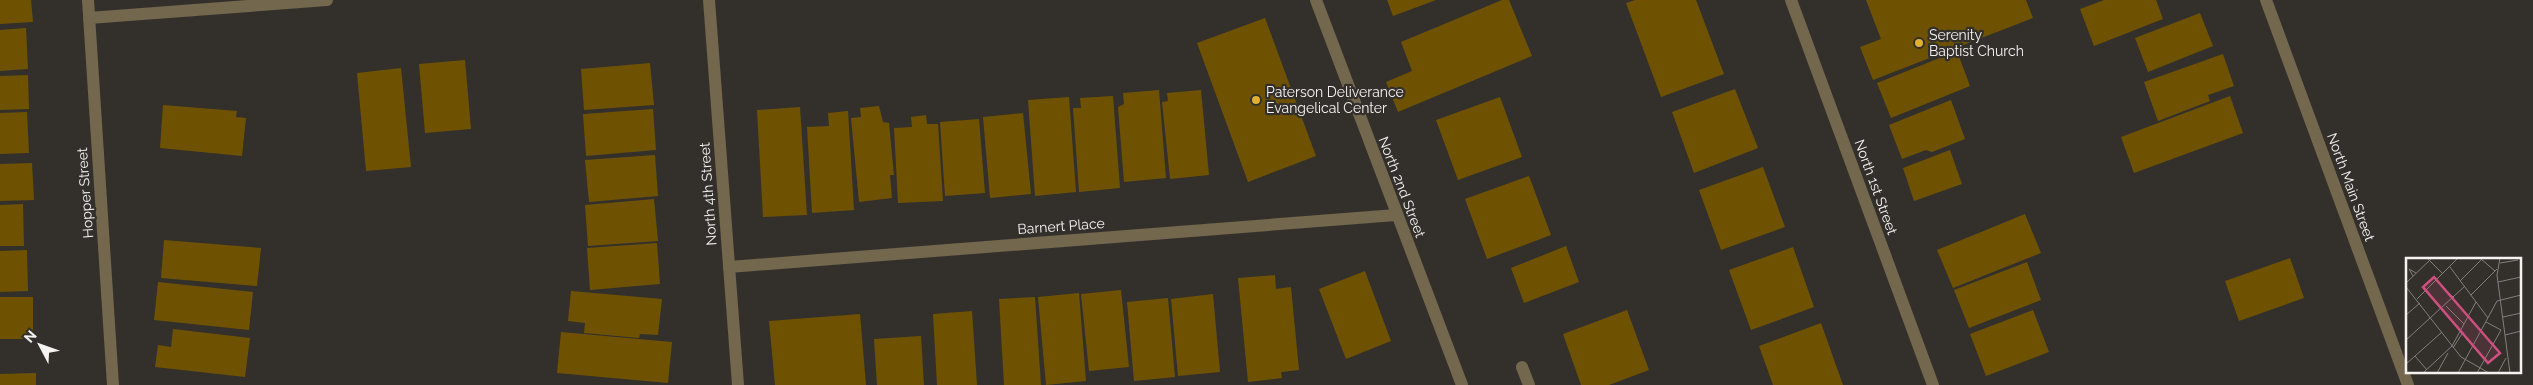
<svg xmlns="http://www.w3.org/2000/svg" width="2533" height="385" font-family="Raleway,sans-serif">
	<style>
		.building { fill: #6e5202 }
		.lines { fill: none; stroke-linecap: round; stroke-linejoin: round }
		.service { stroke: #73674d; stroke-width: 12 }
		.minor { stroke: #73674d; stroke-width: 12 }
		.poi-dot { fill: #e1af34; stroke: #33302c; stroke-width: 2 }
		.labels { text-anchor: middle; stroke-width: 4.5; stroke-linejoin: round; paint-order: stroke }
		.poi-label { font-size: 14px; fill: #f5f3f1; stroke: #33302c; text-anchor: start }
		.street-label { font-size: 14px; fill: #f5f3f1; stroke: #33302c }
		.inset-road { fill: none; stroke: #817e7b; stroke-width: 1 }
		.view { fill: #cf4f80; fill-opacity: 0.15; stroke: #cf4f80; stroke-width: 2.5 }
		.inset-edge { fill: none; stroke: #f5f3f1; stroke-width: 2.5 }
	</style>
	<rect width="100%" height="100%" fill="#33302c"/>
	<g class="building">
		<polygon points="0,0 31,0 33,22 0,24"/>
		<polygon points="1387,0 1436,0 1393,16"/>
		<polygon points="1502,0 1509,0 1532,56 1398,112 1386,82 1412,71 1401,42"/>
		<polygon points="1635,0 1696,0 1724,74 1661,97 1626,3"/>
		<polygon points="1866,0 2026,0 2033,18 1873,80 1860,47 1881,39"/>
		<polygon points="2104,0 2156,0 2163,19 2094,46 2080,9"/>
		<polygon points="2200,13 2213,46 2148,72 2135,38"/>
		<polygon points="1265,18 1316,156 1248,182 1197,43"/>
		<polygon points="26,28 28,69 0,71 0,30"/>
		<polygon points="1957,51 1970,86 1891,118 1877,83"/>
		<polygon points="2223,54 2234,86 2208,95 2210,101 2158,121 2144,82"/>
		<polygon points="465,60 471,129 425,133 419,64"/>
		<polygon points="650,63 654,105 584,110 581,69"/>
		<polygon points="401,68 411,167 366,171 357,73"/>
		<polygon points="28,75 29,109 0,110 0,76"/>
		<polygon points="1735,89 1758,148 1694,173 1672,112"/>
		<polygon points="1159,90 1166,178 1124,182 1118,107 1124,104 1123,93"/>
		<polygon points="1201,90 1209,175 1170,179 1162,102 1168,101 1167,93"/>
		<polygon points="1113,96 1120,188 1079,192 1073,108 1081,108 1080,98"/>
		<polygon points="2230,96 2243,133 2134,173 2121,137"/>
		<polygon points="1069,97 1076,192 1035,196 1028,100"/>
		<polygon points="1500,97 1522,157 1458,180 1436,120"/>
		<polygon points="1951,100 1965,139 1932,152 1926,150 1902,159 1889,125"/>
		<polygon points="163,105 237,111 236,117 246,118 242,156 160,148"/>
		<polygon points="879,106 883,122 889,123 894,175 890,175 892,198 859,202 851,118 861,117 860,108"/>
		<polygon points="800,107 807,215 763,217 757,110"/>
		<polygon points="653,109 656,150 586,156 583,114"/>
		<polygon points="848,111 854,210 812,213 807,127 829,126 828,113"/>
		<polygon points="27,112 29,153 0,154 0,113"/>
		<polygon points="1023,113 1031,194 990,198 983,117"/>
		<polygon points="926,115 927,124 938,124 943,201 898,203 894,128 912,127 911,117"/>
		<polygon points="979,119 985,193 945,196 940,122"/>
		<polygon points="1950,150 1962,184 1914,201 1903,168"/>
		<polygon points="655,155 658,196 589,202 585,160"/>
		<polygon points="32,163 34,200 0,201 0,164"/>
		<polygon points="1763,167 1785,227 1721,250 1699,190"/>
		<polygon points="1529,176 1551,235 1487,259 1465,199"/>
		<polygon points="654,199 658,241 588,246 585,205"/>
		<polygon points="23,204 24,246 0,246 0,205"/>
		<polygon points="2025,214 2041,253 1953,288 1937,250"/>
		<polygon points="164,240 261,248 257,286 161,278"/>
		<polygon points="657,243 660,284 590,290 587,248"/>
		<polygon points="1566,246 1579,282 1524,303 1511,268"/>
		<polygon points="1793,247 1814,307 1751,330 1729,270"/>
		<polygon points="27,250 28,291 0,292 0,251"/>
		<polygon points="2290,258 2304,298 2239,321 2225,281"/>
		<polygon points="2027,262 2041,300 1969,328 1954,290"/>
		<polygon points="1365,271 1391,341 1346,359 1319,289"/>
		<polygon points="1275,275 1276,289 1291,287 1299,370 1281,372 1282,378 1248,382 1238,278"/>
		<polygon points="158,282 253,292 249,330 154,320"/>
		<polygon points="1121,290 1129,367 1089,371 1081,294"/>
		<polygon points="571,291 662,299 658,335 640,334 639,338 584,333 585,323 568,321"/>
		<polygon points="1079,293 1086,381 1046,385 1038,297"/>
		<polygon points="1213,294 1220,372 1178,376 1171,299"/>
		<rect x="0" y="297" width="33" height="42"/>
		<polygon points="1035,297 1041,385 1004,385 999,299"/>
		<polygon points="1168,298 1175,377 1134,381 1127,302"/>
		<polygon points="1627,310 1649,370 1609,385 1581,385 1563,334"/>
		<polygon points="2033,310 2049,352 1986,376 1970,334"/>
		<polygon points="972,311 977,385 937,385 933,314"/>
		<polygon points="860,314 866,385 775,385 769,321"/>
		<polygon points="1821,323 1843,385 1773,385 1759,346"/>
		<polygon points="173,329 250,338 245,377 155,367 158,345 171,347"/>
		<polygon points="561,332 672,342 668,383 557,373"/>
		<polygon points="921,336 924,385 877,385 874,339"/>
		<polygon points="36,373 36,385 0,385 0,374"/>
	</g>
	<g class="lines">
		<polyline class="service" points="1522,367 1529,385"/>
		<g class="minor">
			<polyline points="88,0 113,385"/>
			<polyline points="709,0 738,385"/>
			<polyline points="1316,0 1462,385"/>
			<polyline points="1791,0 1933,385"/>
			<polyline points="2266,0 2408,385"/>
			<polyline points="89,18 327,0"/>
			<polyline points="729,267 1396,215"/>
		</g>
	</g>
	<g class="poi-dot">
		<circle cx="1919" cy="43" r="5"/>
		<circle cx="1256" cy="100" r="5"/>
	</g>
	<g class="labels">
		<g class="poi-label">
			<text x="1929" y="40">Serenity<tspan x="1929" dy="16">Baptist Church</tspan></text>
			<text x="1266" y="97">Paterson Deliverance<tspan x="1266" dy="16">Evangelical Center</tspan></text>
		</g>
		<g class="street-label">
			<text transform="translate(1402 187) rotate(69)" y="5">North 2nd Street</text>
			<text transform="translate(1876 187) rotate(70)" y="5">North 1st Street</text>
			<text transform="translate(2351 187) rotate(70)" y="5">North Main Street</text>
			<text transform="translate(85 193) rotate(-94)" y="5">Hopper Street</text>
			<text transform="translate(708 194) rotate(-94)" y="5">North 4th Street</text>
			<text transform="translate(1061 226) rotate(-4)" y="5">Barnert Place</text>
		</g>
	</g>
	<g transform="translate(2406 258)">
		<rect width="115" height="115" fill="#33302c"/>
		<path class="inset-road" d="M 21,0 L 37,16M 94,0 L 91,17 L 104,115M 75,1 L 89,13M 94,5 L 112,2M 44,9 L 82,60M 7,18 L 3,11 L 10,15M 30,22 L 48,40M 54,23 L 77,0M 92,24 L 115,19M 0,25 L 26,0M 0,29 L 55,99 L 83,115M 65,37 L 91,11M 11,41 L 52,0M 40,48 L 58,66M 0,57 L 14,45M 97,59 L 115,55M 80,64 L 95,72M 99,77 L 115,73M 0,82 L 59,28M 47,90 L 57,74M 9,98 L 21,112M 0,106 L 36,74M 17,115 L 46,88 L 70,44M 31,115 L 42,95M 52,115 L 91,43 L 115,37M 71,115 L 95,72M 92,115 L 100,100"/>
		<path class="view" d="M 28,19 L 94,95 L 82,105 L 17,29 Z"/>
		<rect width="115" height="115" class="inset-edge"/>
	</g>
	<g transform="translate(40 345) rotate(311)" stroke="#33302c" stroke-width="4" paint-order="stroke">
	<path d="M0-4L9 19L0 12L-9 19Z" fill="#f5f3f1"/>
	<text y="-8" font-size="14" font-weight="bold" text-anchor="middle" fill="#f5f3f1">N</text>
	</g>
</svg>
